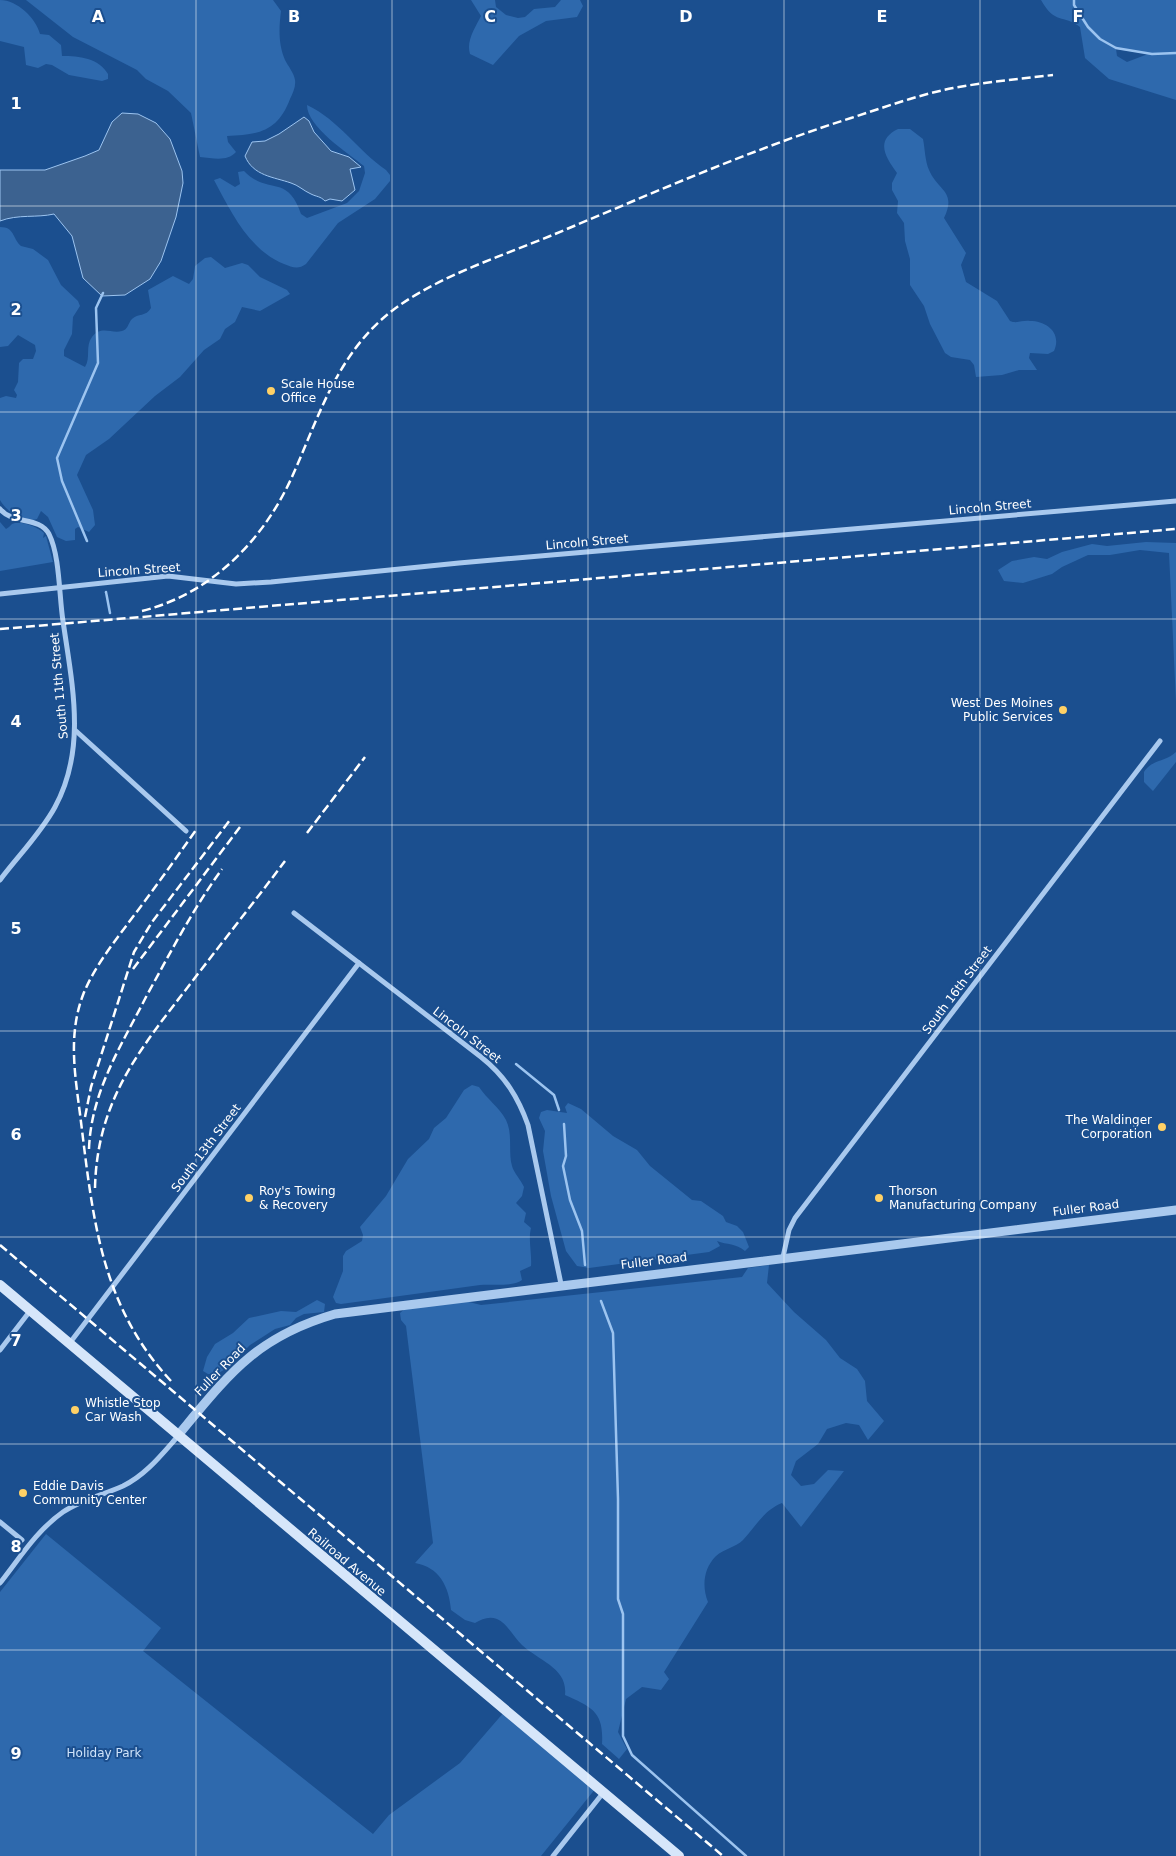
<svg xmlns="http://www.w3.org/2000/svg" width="1176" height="1856" font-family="'DejaVu Sans',sans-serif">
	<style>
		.green { fill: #2e69ad; fill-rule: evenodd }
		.water { fill: #3c6290; stroke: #9cc4f0 }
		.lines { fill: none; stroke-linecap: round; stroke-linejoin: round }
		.stream { stroke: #9cc4f0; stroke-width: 2.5 }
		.minor { stroke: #a9c9ee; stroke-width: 5 }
		.tertiary { stroke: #a9c9ee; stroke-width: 9 }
		.secondary { stroke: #d6e6fa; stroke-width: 10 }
		.rail { stroke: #fff; stroke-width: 2.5; stroke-dasharray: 9 4; stroke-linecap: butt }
		.grid { fill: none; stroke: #fff; stroke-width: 1; stroke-opacity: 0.55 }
		.poi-dot { fill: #ffd166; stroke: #1b4f8f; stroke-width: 2 }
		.labels { text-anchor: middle; stroke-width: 4; stroke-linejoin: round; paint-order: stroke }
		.poi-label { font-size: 12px; fill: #fff; stroke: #1b4f8f; text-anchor: start }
		.street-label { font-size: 12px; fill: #fff; stroke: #1b4f8f }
		.park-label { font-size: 12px; fill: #cfe3fa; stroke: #1b4f8f }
		.grid-label { font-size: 16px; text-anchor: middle; font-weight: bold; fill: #fff; stroke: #1b4f8f; stroke-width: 4; stroke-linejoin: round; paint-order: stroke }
	</style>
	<rect width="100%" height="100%" fill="#1b4f8f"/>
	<g class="green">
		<path d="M 0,0 C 17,0 36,18 40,34 L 49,35 L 61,45 L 62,56 C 79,56 99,58 108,74 L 108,79 L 102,81 L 69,75 L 52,65 L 46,64 L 38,68 L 26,65 L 24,47 L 0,41 Z"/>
		<path d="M 26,0 L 273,0 L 281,11 C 279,28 278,43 285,60 C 288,66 294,73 295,80 C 296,86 293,93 290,99 C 278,131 259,135 227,136 L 228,142 L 236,152 C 227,162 213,158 200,157 L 191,113 L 168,91 L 146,79 L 137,70 L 73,37 Z"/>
		<path d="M 471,0 L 495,0 L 496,7 L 506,15 L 518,18 L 525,17 L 534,9 L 555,7 L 561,0 L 580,0 L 583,6 L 577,17 L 546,21 L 519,36 L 493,65 L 470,54 C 466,41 475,28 481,16 Z"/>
		<path d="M 1041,0 L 1176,0 L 1176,100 L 1109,79 L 1085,58 L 1080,27 C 1063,14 1055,25 1041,0 ZM 1116,49 L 1148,54 L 1127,62 L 1117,56 Z"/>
		<path d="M 307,105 C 339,120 358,151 386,170 L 390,175 L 390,181 L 375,199 L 338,223 L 306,264 C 298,270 292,267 284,264 C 249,250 231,212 214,180 L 220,178 L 235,187 L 240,184 L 238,172 L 244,171 C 268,196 287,173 301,214 L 307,218 L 347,203 L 359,191 L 365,173 L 364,166 C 348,153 307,127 307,105 Z"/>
		<path d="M 898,129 L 910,129 L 923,139 C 925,149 925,161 929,170 C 938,191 957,191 944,218 L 966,253 L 961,265 L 966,282 L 997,301 L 1010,321 C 1017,324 1022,320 1030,321 C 1047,321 1062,333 1054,351 L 1048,354 L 1030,353 L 1029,358 L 1037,370 L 1019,370 L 1002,375 L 976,377 L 974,365 L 970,360 L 951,357 L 945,353 L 930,324 L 924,306 L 910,285 L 910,259 L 905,241 L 904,223 L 897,213 L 898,201 L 892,190 L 892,183 L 897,173 C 885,157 875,140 898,129 Z"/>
		<path d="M 0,227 C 15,227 12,238 21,246 L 33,249 L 48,260 L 61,285 L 78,301 L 80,306 L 73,317 L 72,334 L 64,350 L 64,356 L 85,367 C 91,358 85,346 92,337 C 101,325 111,334 122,331 C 128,330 128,323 132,319 C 138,313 146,317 151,308 L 148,290 L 173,276 L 189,284 L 193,279 L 195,266 L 205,258 L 211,257 L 225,268 L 242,263 L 248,265 L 260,277 L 287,290 L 290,294 L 260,311 L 242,307 L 235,322 L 225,329 L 220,339 L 204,350 L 180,377 L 155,396 L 109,439 L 86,455 L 77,475 L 93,510 L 95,525 L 89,532 L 78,527 L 75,529 L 75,540 L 66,541 L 57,537 L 48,517 L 41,511 L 37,519 C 23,523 7,512 0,500 L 0,398 L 6,396 L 16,398 L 17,395 L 14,390 L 18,382 L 19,363 L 23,359 L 33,359 L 36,351 L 35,345 L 18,335 L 8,346 L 0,347 Z"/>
		<path d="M 0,522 L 6,529 C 8,528 10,526 12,524 C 21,520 37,527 44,533 L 43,538 L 46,536 L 53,562 L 0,571 Z"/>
		<polygon points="1146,542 1176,543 1176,702 1169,553 1140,550 1110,555 1088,555 1062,567 1052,574 1023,583 1004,581 998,570 1012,561 1034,557 1047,559 1062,552 1092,544 1107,546"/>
		<path d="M 1176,752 L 1176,762 L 1153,791 L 1144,782 L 1144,772 C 1152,759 1166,762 1176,752 Z"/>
		<path d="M 472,1085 L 479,1087 C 487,1099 499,1107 506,1120 C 513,1134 508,1152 512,1166 C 514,1173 521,1180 524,1187 L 522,1196 L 516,1203 L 526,1213 L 524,1222 L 531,1228 C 528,1239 532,1254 531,1266 L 520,1271 L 522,1280 C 513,1287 492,1284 480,1285 C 434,1291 388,1298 341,1304 L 336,1303 L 333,1297 L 343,1271 L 343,1256 L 346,1251 L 362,1241 L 363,1235 L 360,1227 L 386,1196 L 408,1159 L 429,1139 L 434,1128 L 446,1118 L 464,1090 Z"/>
		<path d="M 568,1103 L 581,1109 L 613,1136 L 637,1150 L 650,1166 L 692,1200 L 701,1201 L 723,1216 L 726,1222 L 737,1226 L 743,1232 L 749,1247 L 745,1251 C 736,1243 727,1245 717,1241 L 720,1246 L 709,1252 L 589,1268 L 577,1266 L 566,1251 L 551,1196 L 543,1151 L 545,1131 L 539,1118 L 541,1112 L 547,1110 L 567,1113 L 565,1107 Z"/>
		<path d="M 769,1265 L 767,1283 L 794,1312 L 826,1340 L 840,1358 L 857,1369 L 865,1381 L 867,1401 L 884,1421 L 868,1440 L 859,1425 L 846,1423 L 827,1429 L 818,1444 L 796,1461 L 791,1475 L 801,1486 L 814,1484 L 828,1470 L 844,1471 L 801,1527 L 782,1503 C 764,1510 756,1526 743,1540 C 736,1547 724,1549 716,1556 C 703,1569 702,1587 708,1602 L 664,1672 L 669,1679 L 661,1690 L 642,1687 L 626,1699 L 618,1732 L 627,1749 L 619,1759 L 602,1744 C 604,1712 592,1707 565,1695 C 568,1668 539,1661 522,1645 C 514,1638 508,1624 497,1619 C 489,1616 482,1619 475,1623 L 465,1620 L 451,1610 C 449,1586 439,1567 415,1563 L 433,1543 L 406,1326 L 401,1320 L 400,1313 L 407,1307 L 465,1301 L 481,1305 L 742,1277 L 748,1268 Z"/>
		<polygon points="317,1300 325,1304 324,1312 304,1314 296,1318 290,1325 275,1329 250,1345 227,1368 217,1374 208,1374 203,1371 207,1357 215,1344 233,1333 249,1318 281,1311 296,1312"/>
		<polygon points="46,1534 161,1628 143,1651 373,1834 389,1815 460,1763 505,1711 596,1788 541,1856 0,1856 0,1592"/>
	</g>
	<g class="water">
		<path d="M 122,113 L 138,114 L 156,123 L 170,139 L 182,171 L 183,183 L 176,217 L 161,261 L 150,279 L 125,295 L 102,296 L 83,278 L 72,236 L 54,214 C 37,218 18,214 0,221 L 0,170 L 45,170 L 85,156 L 99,150 L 112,122 Z"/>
		<path d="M 304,117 L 309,121 L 314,132 L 331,151 L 349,157 L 361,167 L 350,169 L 355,190 L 342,201 L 330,199 L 325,201 C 320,196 317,197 311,194 C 304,191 298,185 291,183 C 274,177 253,176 245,156 L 252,142 L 265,141 L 279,134 Z"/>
	</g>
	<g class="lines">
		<g class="stream">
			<polyline points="1074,0 1074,5 1088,27 1100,39 1116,48 1152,54 1176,53"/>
			<polyline points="87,541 62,481 57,458 98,363 96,308 103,293"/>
			<polyline points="106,592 110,613"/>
			<polyline points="516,1064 554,1095 559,1110"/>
			<polyline points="564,1124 566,1156 563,1166 570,1200 582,1231 585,1265"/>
			<polyline points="601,1301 613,1333 618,1499 618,1599 623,1614 623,1736 632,1755 746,1856"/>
		</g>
		<g class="minor">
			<path d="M 0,509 C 13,525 39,516 49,534 C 60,556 59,596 63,621 C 72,684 87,748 55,807 C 41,833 18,856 0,880"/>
			<polyline points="0,594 168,576 236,584 271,582 459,563 1176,501"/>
			<polyline points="76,731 186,831"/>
			<path d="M 294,913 L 481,1057 C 505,1076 518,1097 528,1125 L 561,1284"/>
			<polyline points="783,1257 789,1230 795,1218 1160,741"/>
			<polyline points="69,1344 359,963"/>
			<polyline points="0,1350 30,1311"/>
			<polyline points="0,1522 22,1540"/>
			<path d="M 0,1583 C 19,1559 37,1530 63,1512 C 81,1500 103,1495 123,1486 C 146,1475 162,1454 179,1435"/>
			<polyline points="553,1856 603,1793"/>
		</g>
		<path class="tertiary" d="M 179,1434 C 229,1374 256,1337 335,1314 L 1176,1210"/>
		<polyline class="secondary" points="0,1285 679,1856"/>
		<g class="rail">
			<path d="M 142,611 C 210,594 262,542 291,479 C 317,422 333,364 381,320 C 425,280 500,257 555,234 C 653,193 750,150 851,118 C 885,107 918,95 953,88 C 986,82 1019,79 1053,75"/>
			<polyline points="0,629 1176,529"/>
			<polyline points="307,833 365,757"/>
			<polyline points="133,969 240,827"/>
			<polyline points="85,1117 91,1087 134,952 152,922 230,820"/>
			<path d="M 89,1149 C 91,1092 121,1046 146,997 C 170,953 193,909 222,869"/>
			<path d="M 95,1188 C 97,1098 142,1047 194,979 C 224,940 255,901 285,861"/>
			<polyline points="0,1245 723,1856"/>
			<path d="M 171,1381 C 101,1306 93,1219 81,1122 C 76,1080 67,1037 83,995 C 93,969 112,945 129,922 C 152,892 174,861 196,830"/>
		</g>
	</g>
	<path class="grid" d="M 196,0 L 196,1856M 392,0 L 392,1856M 588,0 L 588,1856M 784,0 L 784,1856M 980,0 L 980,1856M 0,206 L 1176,206M 0,412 L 1176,412M 0,619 L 1176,619M 0,825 L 1176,825M 0,1031 L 1176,1031M 0,1237 L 1176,1237M 0,1444 L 1176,1444M 0,1650 L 1176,1650"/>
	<g class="poi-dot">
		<circle cx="271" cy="391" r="5"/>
		<circle cx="1063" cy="710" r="5"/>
		<circle cx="1162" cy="1127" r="5"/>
		<circle cx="249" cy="1198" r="5"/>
		<circle cx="879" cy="1198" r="5"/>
		<circle cx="75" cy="1410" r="5"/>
		<circle cx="23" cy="1493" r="5"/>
	</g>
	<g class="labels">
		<g class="poi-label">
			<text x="281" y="388">Scale House<tspan x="281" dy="14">Office</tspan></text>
			<text x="1053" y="707" text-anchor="end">West Des Moines<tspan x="1053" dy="14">Public Services</tspan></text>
			<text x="1152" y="1124" text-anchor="end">The Waldinger<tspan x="1152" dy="14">Corporation</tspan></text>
			<text x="259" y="1195">Roy's Towing<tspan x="259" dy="14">&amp; Recovery</tspan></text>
			<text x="889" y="1195">Thorson<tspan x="889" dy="14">Manufacturing Company</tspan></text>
			<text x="85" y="1407">Whistle Stop<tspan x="85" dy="14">Car Wash</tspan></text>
			<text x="33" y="1490">Eddie Davis<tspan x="33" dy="14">Community Center</tspan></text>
		</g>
		<g class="street-label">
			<text transform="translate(990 507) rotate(-5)" y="4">Lincoln Street</text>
			<text transform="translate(587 542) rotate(-5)" y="4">Lincoln Street</text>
			<text transform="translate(139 570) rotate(-4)" y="4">Lincoln Street</text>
			<text transform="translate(59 686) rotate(-95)" y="4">South 11th Street</text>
			<text transform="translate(957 990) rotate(-53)" y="4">South 16th Street</text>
			<text transform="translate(467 1035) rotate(38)" y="4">Lincoln Street</text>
			<text transform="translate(206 1148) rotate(-53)" y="4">South 13th Street</text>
			<text transform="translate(1086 1208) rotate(-7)" y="4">Fuller Road</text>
			<text transform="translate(654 1261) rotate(-7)" y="4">Fuller Road</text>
			<text transform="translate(220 1370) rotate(-46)" y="4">Fuller Road</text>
			<text transform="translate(347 1562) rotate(40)" y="4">Railroad Avenue</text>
		</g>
		<g class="park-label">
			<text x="104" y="1757">Holiday Park</text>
		</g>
	</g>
	<g class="grid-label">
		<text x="98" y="22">A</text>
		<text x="294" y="22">B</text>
		<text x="490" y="22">C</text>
		<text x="686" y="22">D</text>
		<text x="882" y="22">E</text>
		<text x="1078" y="22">F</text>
		<text x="16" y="109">1</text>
		<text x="16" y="315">2</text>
		<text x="16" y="521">3</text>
		<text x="16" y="727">4</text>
		<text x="16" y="934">5</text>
		<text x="16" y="1140">6</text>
		<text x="16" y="1346">7</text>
		<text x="16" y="1552">8</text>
		<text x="16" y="1759">9</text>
	</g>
</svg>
